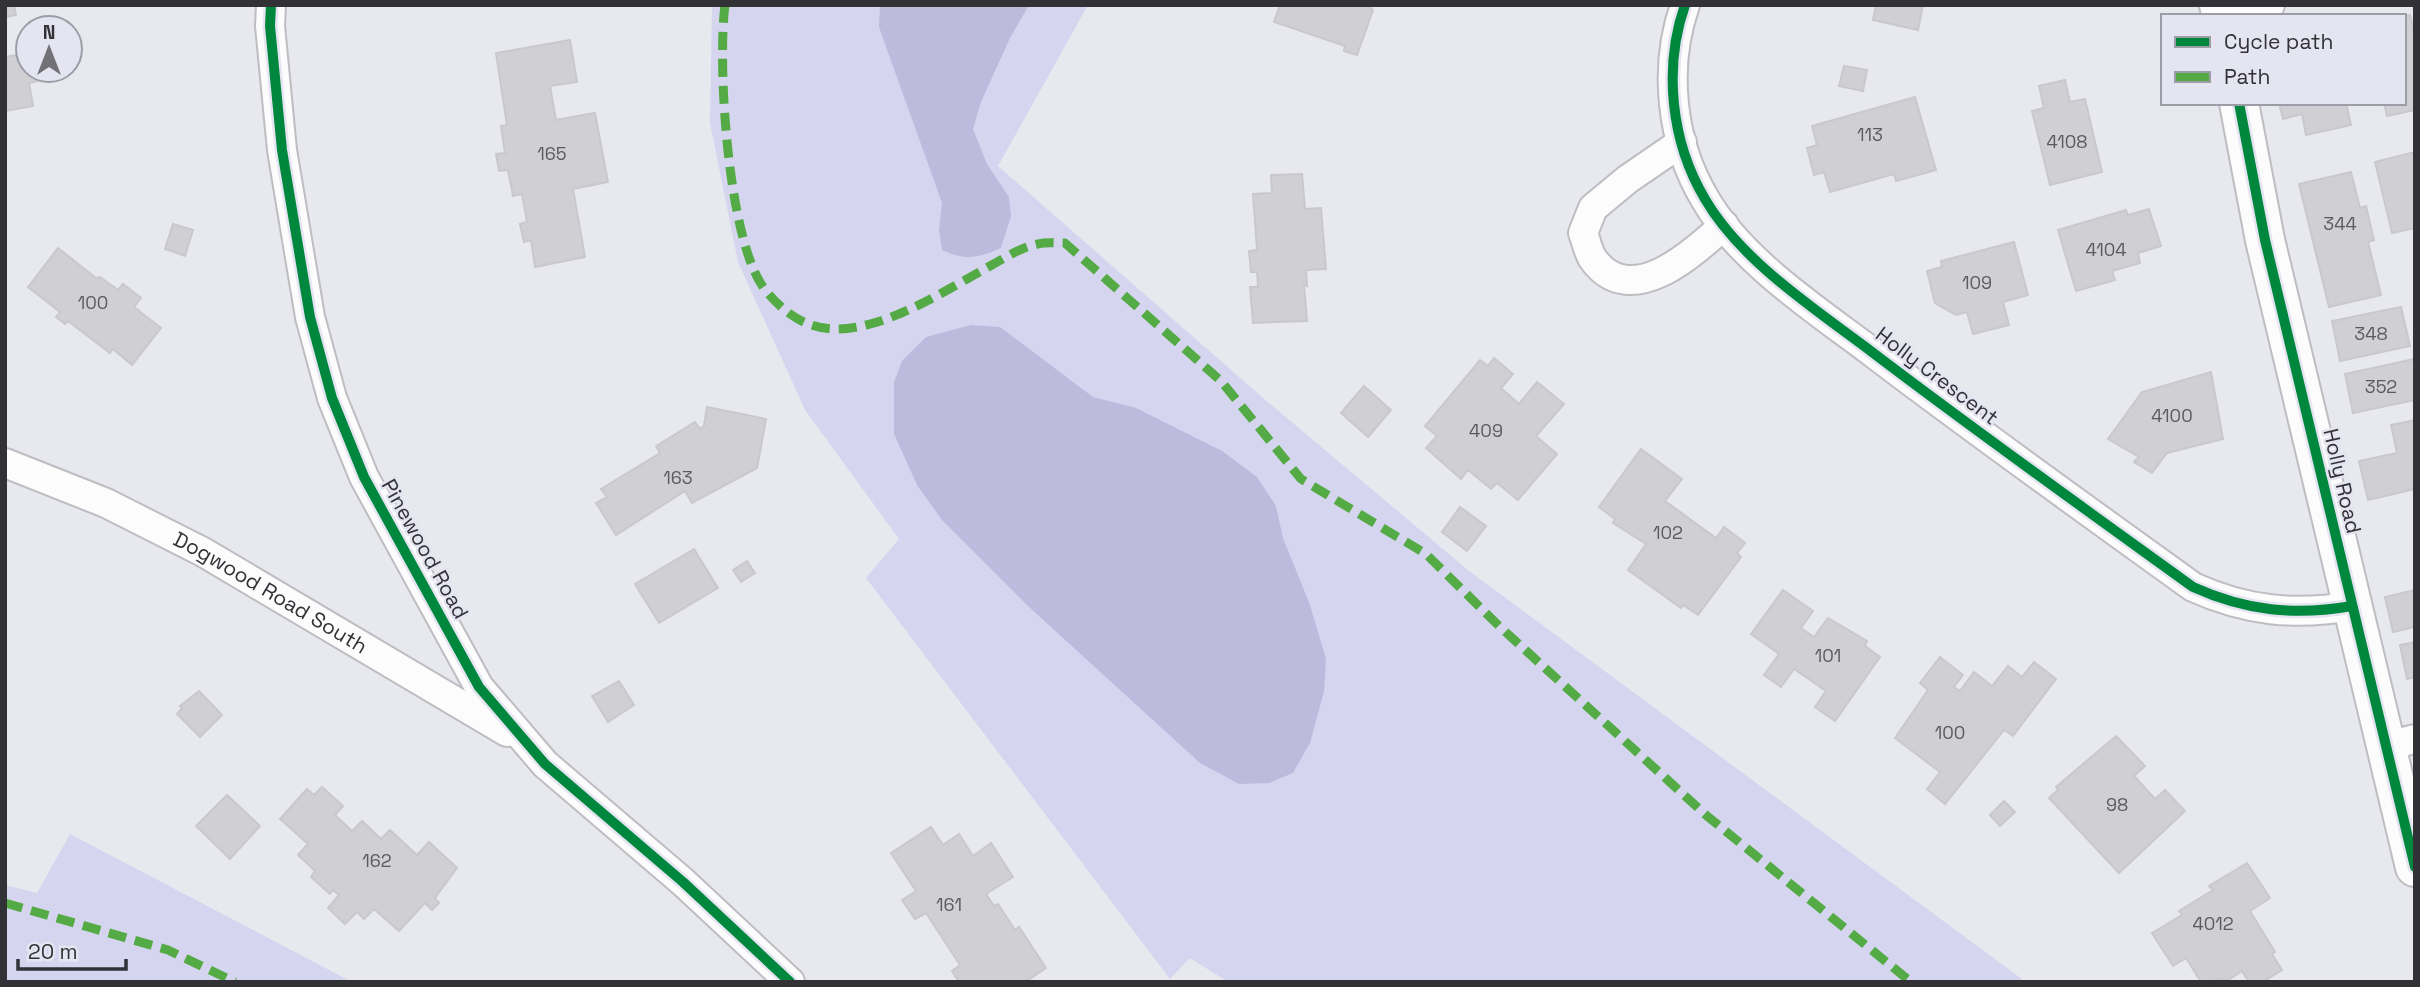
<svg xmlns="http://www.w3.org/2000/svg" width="2420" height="987" font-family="'Space Grotesk',sans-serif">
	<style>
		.green { fill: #d6d5f0 }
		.water { fill: #bcbadd }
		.building { fill: #cfcfd4; stroke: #c8c8cd; stroke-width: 2 }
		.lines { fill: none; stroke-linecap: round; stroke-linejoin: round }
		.street-casing { stroke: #bdbdc2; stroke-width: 32 }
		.secondary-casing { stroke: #bdbdc2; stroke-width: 42 }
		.street { stroke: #fcfcfd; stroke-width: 28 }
		.secondary { stroke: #fcfcfd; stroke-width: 38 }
		.quiet { stroke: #54ab45; stroke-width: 9; stroke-dasharray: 18 9; stroke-linecap: butt }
		.cycleway-casing { stroke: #e5e5f2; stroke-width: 15 }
		.cycleway { stroke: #00873e; stroke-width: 10 }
		.labels { text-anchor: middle; stroke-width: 5; stroke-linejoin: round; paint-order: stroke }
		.number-label { font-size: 18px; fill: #5a5a5f }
		.street-label { font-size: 21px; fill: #313136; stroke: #e5e5f2 }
	</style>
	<rect width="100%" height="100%" fill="#e8e8ef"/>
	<g class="green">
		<polygon points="712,5 1088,5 998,166 1262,397 1469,571 2026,982 1228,982 1190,958 1170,979 866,578 899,539 805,410 738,262 710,123"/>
		<polygon points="70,834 352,982 5,982 5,885 37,893"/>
	</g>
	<g class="water">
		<path d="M 880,5 L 1029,5 L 1010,38 L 981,102 L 973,129 L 987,164 L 1009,197 L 1011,216 L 1001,248 C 978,258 965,261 942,250 L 939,230 L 942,203 L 879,27 Z"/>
		<polygon points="971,325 1000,327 1093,397 1136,408 1222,451 1257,477 1276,506 1283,538 1310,605 1326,659 1324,691 1310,743 1293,773 1269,783 1239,784 1200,763 1028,606 942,520 917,485 894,434 894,382 902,361 926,337"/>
	</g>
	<g class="building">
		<polygon points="5,5 14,5 16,15 5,17"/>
		<polygon points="1280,5 1368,5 1373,10 1357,55 1344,51 1345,46 1274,22"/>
		<polygon points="1876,5 1923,5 1918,30 1873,20"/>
		<polygon points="2410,15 2415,36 2415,110 2387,116 2384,103 2404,103 2404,17"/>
		<polygon points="570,40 577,82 550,86 556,120 595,113 608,182 573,189 585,257 535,267 531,240 524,242 520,224 527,222 522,194 513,196 508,170 499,171 496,154 505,153 501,126 507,125 496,53"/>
		<polygon points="23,54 25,61 28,60 28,70 50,70 52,78 29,83 33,106 5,111 5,57"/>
		<polygon points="1844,66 1867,70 1863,91 1839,86"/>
		<polygon points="2065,80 2070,102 2085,99 2102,172 2050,185 2032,111 2044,108 2039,86"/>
		<polygon points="1915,97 1936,170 1896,181 1894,174 1830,192 1824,172 1814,175 1807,148 1817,145 1812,126"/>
		<polygon points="2279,103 2346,103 2351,125 2306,135 2302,114 2283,119"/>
		<polygon points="2415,152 2415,228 2392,233 2375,162"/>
		<polygon points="2351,172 2360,208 2366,206 2374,240 2368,242 2381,295 2329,307 2299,184"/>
		<polygon points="1302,174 1305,209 1321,208 1326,269 1306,270 1307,286 1304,285 1307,321 1253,323 1250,287 1258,287 1257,272 1251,272 1249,251 1257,250 1253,194 1272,193 1271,175"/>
		<polygon points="2149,209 2161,246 2138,253 2140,263 2112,271 2115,280 2076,291 2058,230 2126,210 2128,215"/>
		<polygon points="173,224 193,230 185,256 165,249"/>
		<polygon points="2014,242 2028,295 2003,302 2009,325 1973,334 1967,312 1956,315 1935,303 1927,271 1942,267 1941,261"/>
		<polygon points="58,248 96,278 100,277 118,290 123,284 141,298 134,307 161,328 132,365 113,349 110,353 68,321 65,324 56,317 60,312 28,287"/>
		<polygon points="2401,307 2410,346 2340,361 2332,321"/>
		<polygon points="1494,358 1513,374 1501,388 1519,404 1537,382 1564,404 1536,436 1557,454 1518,500 1497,483 1491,489 1468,470 1461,479 1426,448 1437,436 1425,426 1480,360 1488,366"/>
		<polygon points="2414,359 2415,400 2353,413 2345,374"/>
		<polygon points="2211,372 2223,439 2167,453 2152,473 2134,462 2139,457 2108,439 2142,392"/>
		<polygon points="1364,386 1391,410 1368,437 1341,413"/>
		<polygon points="707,407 766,419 757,468 692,503 685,491 616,535 596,503 607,497 601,489 660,453 656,446 695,422 700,429 704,426"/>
		<polygon points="2415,420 2415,489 2368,500 2359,461 2397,453 2391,425"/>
		<polygon points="1641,449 1682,479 1665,501 1716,538 1724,527 1745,543 1737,553 1741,557 1698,615 1683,605 1681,608 1628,570 1646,544 1613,523 1615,519 1599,507"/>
		<polygon points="1460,507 1486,526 1467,551 1442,532"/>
		<polygon points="694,549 718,588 659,623 635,584"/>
		<polygon points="747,561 755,573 741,582 733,570"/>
		<polygon points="1783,590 1813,611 1801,628 1814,637 1828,618 1867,641 1865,646 1880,657 1835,721 1815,707 1826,691 1794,669 1781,687 1764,675 1779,654 1751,634"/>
		<polygon points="2415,590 2415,627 2393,632 2385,597"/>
		<polygon points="2415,642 2415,677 2407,679 2400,645"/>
		<polygon points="1940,657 1963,675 1954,687 1960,691 1974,672 1992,686 2008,666 2022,677 2034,662 2056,679 2013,736 2004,730 1945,804 1927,789 1940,772 1895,738 1928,690 1920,683"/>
		<polygon points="619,681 634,705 608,722 592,696"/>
		<polygon points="199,691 222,715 200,737 177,714 182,708 180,706"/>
		<polygon points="2116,736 2145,766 2134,776 2136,778 2155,799 2165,790 2185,811 2119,873 2049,798 2058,790 2056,787"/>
		<polygon points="322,787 343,806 335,815 352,831 362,821 381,839 390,830 417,855 429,842 457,868 435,898 439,903 432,910 425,903 399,931 374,909 364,919 357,912 345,924 328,908 339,895 333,890 330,894 311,877 315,871 298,855 308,844 280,819 307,789 314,795"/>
		<polygon points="227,795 260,826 230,859 196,826"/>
		<polygon points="2004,801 2015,812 2000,826 1990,815"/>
		<polygon points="931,827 943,845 959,834 973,856 991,843 1013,877 986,894 994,906 998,904 1015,930 1019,927 1046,968 1025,982 959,982 952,971 960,965 926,913 915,919 902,900 916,891 891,853"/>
		<polygon points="2247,863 2270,898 2250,911 2275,952 2272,954 2282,970 2263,982 2249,982 2242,971 2225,982 2223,979 2201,982 2186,958 2173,966 2152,933 2182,915 2179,911 2213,890 2209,886"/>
	</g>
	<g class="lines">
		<defs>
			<g id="street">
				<polyline points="271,5 270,26 282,150 310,317 332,398 364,477 479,687 545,764 683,882 790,982"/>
				<path d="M 1685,5 C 1663,68 1671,142 1705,199 C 1741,261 1815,309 1872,352 C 1977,432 2085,509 2193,587 C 2246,611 2295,616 2352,606"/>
				<polyline points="2223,16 2270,5"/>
				<path d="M 1682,142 L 1628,179 L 1593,208 L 1583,233 C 1586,240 1588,252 1593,259 C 1630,311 1693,254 1724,225"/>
				<path id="s1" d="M 5,463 L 106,503 L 203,552 L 507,732"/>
				<polyline points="2386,746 2415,739"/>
			</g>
			<g id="secondary">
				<polyline points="2219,5 2222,16"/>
				<polyline points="2239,103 2265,240 2415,867"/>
			</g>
		</defs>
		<use href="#street" class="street-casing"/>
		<use href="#secondary" class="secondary-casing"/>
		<use href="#street" class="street"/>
		<use href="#secondary" class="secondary"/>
		<g class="quiet">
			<path d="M 725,5 C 717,65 728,245 766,291 C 796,327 826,336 870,324 C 909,314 954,286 990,266 C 1005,258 1021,247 1038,244 C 1046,242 1056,243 1065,243 L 1221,381 L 1301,479 L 1426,554 L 1499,626 L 1707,816 L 1911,982"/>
			<polyline points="5,903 168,950 235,982"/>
		</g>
		<defs>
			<g id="cycleway">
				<polyline points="271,5 270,26 282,150 310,317 332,398 364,477 479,687 545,764 683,882 790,982"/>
				<path d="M 1685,5 C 1663,68 1671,142 1705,199 C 1741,261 1815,309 1872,352 C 1977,432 2085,509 2193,587 C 2246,611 2295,616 2352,606"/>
				<polyline points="2239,103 2265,240 2415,867"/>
			</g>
		</defs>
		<use href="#cycleway" class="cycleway-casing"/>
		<use href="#cycleway" class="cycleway"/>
	</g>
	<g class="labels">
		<g class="number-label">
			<text x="1870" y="141">113</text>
			<text x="2067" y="148">4108</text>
			<text x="552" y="160">165</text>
			<text x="2340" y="230">344</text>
			<text x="2106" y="256">4104</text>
			<text x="1977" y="289">109</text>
			<text x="93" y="309">100</text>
			<text x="2371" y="340">348</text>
			<text x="2381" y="393">352</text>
			<text x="2172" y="422">4100</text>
			<text x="1486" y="437">409</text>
			<text x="678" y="484">163</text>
			<text x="1668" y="539">102</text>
			<text x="1828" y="662">101</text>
			<text x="1950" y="739">100</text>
			<text x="2117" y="811">98</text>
			<text x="377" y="867">162</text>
			<text x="949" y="911">161</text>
			<text x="2213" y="930">4012</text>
		</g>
		<g class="street-label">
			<text transform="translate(1937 376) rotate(37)" y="7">Holly Crescent</text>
			<text transform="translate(2342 481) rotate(77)" y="7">Holly Road</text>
			<text transform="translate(425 549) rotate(61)" y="7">Pinewood Road</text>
			<text dy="7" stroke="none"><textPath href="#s1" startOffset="296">Dogwood Road South</textPath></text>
		</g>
	</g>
	<rect width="2420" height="987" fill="none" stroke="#313136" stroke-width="14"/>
	<rect x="2161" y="14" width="245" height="91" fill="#e5e5f2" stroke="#9d9da7" stroke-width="2"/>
	<rect x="2175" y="37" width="35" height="10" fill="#00873e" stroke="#9d9da7" stroke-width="2"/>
	<text x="2224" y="49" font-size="21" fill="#313136">Cycle path</text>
	<rect x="2175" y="72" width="35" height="10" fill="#54ab45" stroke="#9d9da7" stroke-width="2"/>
	<text x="2224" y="84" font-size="21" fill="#313136">Path</text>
	<g transform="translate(49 49)"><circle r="33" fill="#e5e5f2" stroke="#9d9da7" stroke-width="2"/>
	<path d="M0-5L12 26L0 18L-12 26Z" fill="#717177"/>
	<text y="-10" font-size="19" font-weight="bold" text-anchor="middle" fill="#313136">N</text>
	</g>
	<path d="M18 959v10h108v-10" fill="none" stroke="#313136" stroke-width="3.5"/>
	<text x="28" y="959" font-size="21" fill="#313136" stroke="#e5e5f2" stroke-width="5" paint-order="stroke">20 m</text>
</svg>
